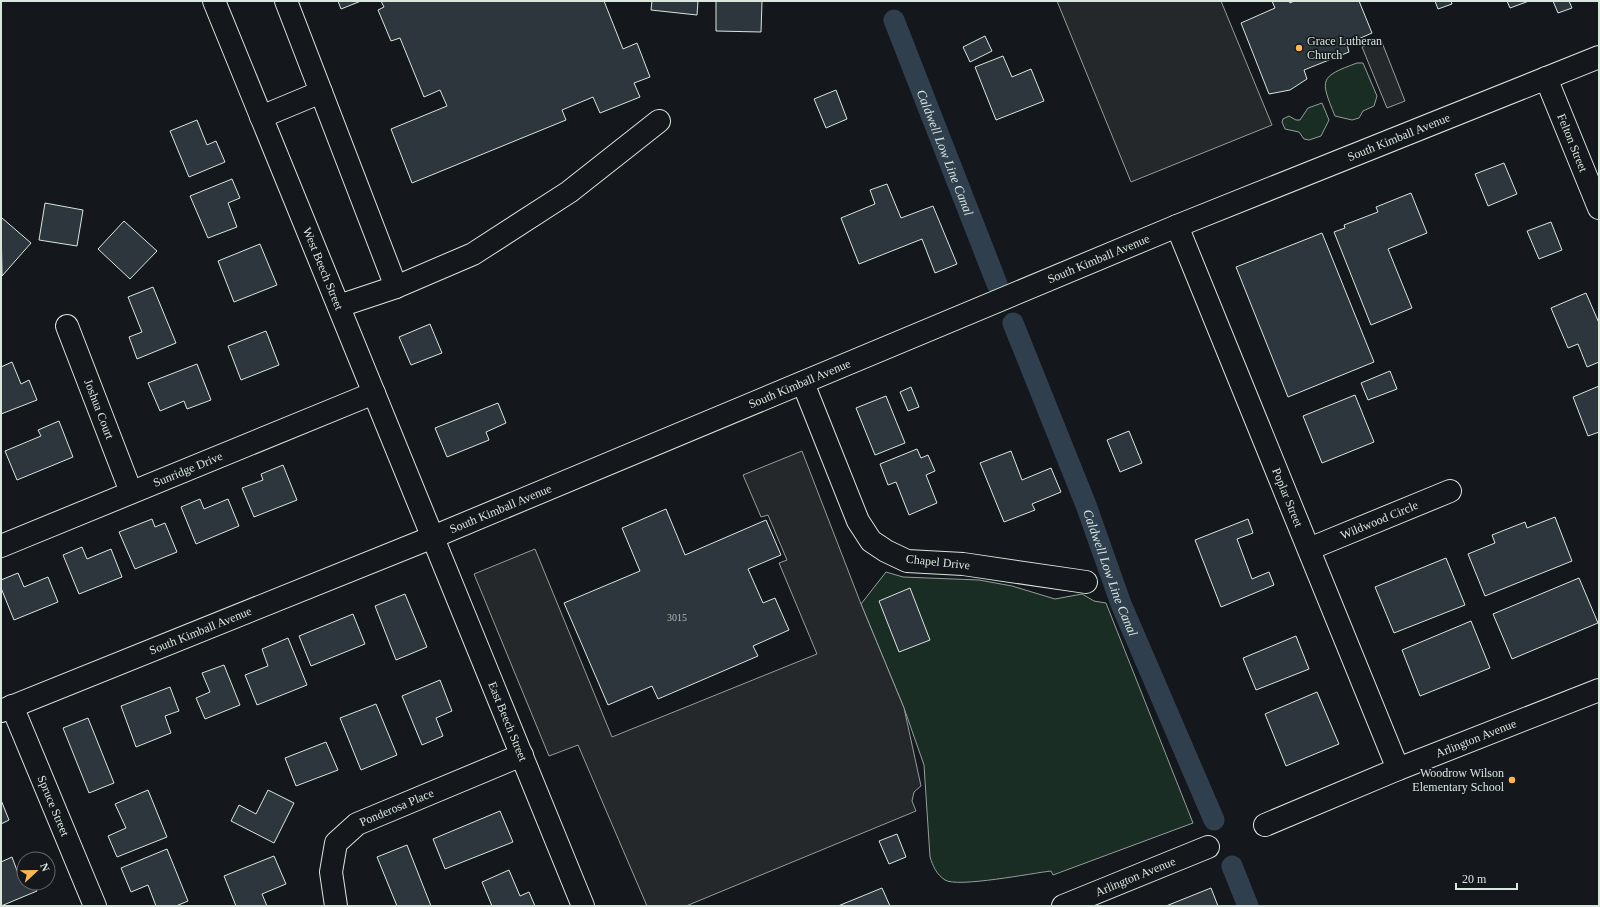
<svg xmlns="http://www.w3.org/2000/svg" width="1600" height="907" font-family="'Times New Roman',serif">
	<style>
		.green { fill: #1a2d24; stroke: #939e99 }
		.parking { fill: #24282b; stroke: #939e99 }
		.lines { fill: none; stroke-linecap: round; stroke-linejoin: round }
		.canal { stroke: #2f3f4d; stroke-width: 21 }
		.building { fill: #2c363c; stroke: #d8e6dc }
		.minor-casing { stroke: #d8e6dc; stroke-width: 24 }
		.minor { stroke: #14181c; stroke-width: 22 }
		.poi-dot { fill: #ffb74d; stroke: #14181c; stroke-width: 1.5 }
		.labels { text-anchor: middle; stroke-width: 3; stroke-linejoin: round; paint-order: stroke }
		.number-label { font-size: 10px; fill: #adbab4 }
		.poi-label { font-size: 12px; fill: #d8e6dc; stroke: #14181c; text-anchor: start }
		.street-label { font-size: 12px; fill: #d8e6dc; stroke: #14181c }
		.water-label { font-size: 13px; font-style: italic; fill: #d8e6dc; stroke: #14181c }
	</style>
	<rect width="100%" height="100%" fill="#14181c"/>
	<g class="green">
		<path d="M 1357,63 L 1363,63 L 1377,96 L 1374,106 L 1363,111 L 1359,118 L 1352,120 L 1335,116 C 1320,79 1319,77 1357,63 Z"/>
		<polygon points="1322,103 1329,120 1321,136 1309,140 1304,139 1299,132 1285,129 1282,122 1283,119 1289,116 1296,120 1300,120 1308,108"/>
		<path d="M 886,572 L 903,577 L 979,580 L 1012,586 L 1055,599 L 1082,594 L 1094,601 L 1106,603 L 1193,823 L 1053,875 L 1051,871 C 1033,873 957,888 945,880 C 936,874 933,866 930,857 L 924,765 L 904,708 L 861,604 Z"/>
	</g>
	<g class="parking">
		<polygon points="1057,1 1221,1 1272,125 1131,182"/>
		<polygon points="1381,40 1405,101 1387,108 1362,47"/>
		<polygon points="802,451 861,604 904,708 921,786 914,792 912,801 916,811 686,906 647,906 578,745 549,756 474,574 535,549 612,737 817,654 779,563 787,560 768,515 761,517 743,475"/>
	</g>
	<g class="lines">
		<g class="canal">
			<path id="s1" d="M 894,20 L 997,284"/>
			<path id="s2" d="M 1013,323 L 1086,505 L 1121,604 L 1214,820"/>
			<polyline points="1232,866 1248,906"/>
		</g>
	</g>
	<g class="building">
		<polygon points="338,1 361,1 341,9"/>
		<polygon points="381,1 604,1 623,49 637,43 650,77 634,83 640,97 600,113 593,97 562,110 566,120 412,183 391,129 447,106 440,90 424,97 400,38 391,41 378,10 384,7"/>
		<polygon points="652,1 698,1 697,15 651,10"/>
		<polygon points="716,1 762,1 761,32 716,31"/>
		<polygon points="1272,1 1289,1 1290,3 1294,1 1359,1 1372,33 1347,44 1349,52 1304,70 1307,79 1290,90 1269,94 1241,23 1275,8"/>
		<polygon points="1435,1 1451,1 1452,4 1438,9"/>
		<polygon points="1507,1 1529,1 1510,8"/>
		<polygon points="1553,1 1569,1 1572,8 1558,13"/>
		<polygon points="985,36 992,51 970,62 963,47"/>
		<polygon points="1003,56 1012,77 1031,69 1044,101 996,120 975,67"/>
		<polygon points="836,90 847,119 826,128 814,99"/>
		<polygon points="197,120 207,145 216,141 225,162 189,177 170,131"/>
		<polygon points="1504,163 1517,194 1488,206 1475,174"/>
		<polygon points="232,179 240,198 228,203 237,227 208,238 190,196"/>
		<polygon points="887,184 901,218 933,206 957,264 935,273 922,239 859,264 841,218 875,204 870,190"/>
		<polygon points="1411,193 1427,233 1388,249 1412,308 1371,325 1334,232 1345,228 1344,225 1378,212 1376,207"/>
		<polygon points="45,203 83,210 77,246 39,240"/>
		<polygon points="2,218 31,243 2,276 1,219"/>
		<polygon points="124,221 157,251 130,279 98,249"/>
		<polygon points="1551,222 1562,250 1539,259 1527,231"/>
		<polygon points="1322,233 1374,362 1288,397 1236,267"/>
		<polygon points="260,244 277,285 234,302 218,261"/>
		<polygon points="153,287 176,343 137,359 129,337 142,332 128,297"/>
		<polygon points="1586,293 1599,323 1599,362 1587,367 1578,344 1568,348 1551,308"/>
		<polygon points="430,324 442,353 411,365 399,337"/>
		<polygon points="266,331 279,365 241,380 228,346"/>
		<polygon points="12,362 21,384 29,380 37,400 1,414 1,367"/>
		<polygon points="197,364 211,400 187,409 184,401 160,411 148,383"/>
		<polygon points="1390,371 1397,389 1368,400 1361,383"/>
		<polygon points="1599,386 1599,432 1588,436 1573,397"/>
		<polygon points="911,387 919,407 908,411 900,392"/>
		<polygon points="1355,395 1374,442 1322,463 1303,416"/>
		<polygon points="886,396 905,443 875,455 856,408"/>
		<polygon points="498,403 506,423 486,432 489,440 447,457 435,428"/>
		<polygon points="59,421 73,457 17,480 5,451 41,436 38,430"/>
		<polygon points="1129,431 1142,463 1120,472 1107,440"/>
		<polygon points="917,449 921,458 928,455 935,471 926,475 937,503 909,515 896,482 888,485 880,464"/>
		<polygon points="1011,451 1022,480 1051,468 1061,492 1032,504 1035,510 1004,522 980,463"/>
		<polygon points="283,465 297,500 254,517 242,488 263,480 261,474"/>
		<polygon points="200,499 204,509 228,499 239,526 196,544 181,507"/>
		<polygon points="666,509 685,555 766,520 781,555 748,569 763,603 775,598 789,630 753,646 758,656 658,699 652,686 608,705 564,603 640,571 622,528"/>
		<polygon points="1555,517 1572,561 1485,596 1468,554 1495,543 1492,535 1525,522 1527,528"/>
		<polygon points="152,519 155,527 165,523 177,552 135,569 119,532"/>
		<polygon points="1248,519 1253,533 1237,539 1252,579 1269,572 1274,585 1221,607 1195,540"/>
		<polygon points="82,547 87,559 111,549 122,577 79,594 63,555"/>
		<polygon points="1446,558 1465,605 1394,633 1375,587"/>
		<polygon points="18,573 24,587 48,577 58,602 14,620 1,588 1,580"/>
		<polygon points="1579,578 1598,623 1512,659 1493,614"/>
		<polygon points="910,588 930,640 899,652 879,601"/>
		<polygon points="405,594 427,647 396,660 375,606"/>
		<polygon points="353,614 365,644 311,666 299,636"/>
		<polygon points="1471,621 1490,668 1420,696 1402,650"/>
		<polygon points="1296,636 1309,669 1256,690 1243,658"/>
		<polygon points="288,638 307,685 257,705 245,675 268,666 262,649"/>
		<polygon points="224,665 240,705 205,719 196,698 210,692 202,673"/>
		<polygon points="440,680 452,711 436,718 443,736 422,745 402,696"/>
		<polygon points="170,687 179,711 165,716 171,733 136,747 121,706"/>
		<polygon points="1317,692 1339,744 1286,766 1265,714"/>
		<polygon points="376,704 397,755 361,770 340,718"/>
		<polygon points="88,718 114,783 89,793 63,728"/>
		<polygon points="326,742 338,770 296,786 285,758"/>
		<polygon points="148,790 167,837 117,857 108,836 126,828 115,804"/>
		<polygon points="268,790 294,803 274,843 231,821 239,805 256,814"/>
		<polygon points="1,800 9,820 1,824"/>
		<polygon points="500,811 513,842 445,869 433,839"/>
		<polygon points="897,834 906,857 889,864 879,841"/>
		<polygon points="407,845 431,906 397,906 377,857"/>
		<polygon points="167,849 188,901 176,906 156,906 148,885 131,892 121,868"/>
		<polygon points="274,856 286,884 262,894 267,906 236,906 224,876"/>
		<polygon points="12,857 19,876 24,874 24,883 33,883 37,891 1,906 1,862"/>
		<polygon points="509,870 520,896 529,892 535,906 492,906 482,882"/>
		<polygon points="882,888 890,906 838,906"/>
		<polygon points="1211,888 1218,906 1166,906"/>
	</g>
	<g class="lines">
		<defs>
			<g id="minor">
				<path id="s3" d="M 214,1 L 583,906"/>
				<polyline points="286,1 396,287"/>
				<path id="s4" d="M 1546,78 L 1599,208"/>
				<polyline points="261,117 321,92"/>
				<path id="s5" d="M 1177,226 L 1398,769"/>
				<polyline points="339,306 396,287 473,254 569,192 659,121"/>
				<path id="s6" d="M 67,326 L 131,492"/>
				<polyline points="803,383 858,521 871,541 886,551 907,561 963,564 1086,582"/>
				<path id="s7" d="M 1,546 L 374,393"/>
				<path id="s8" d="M 1309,549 L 1450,491"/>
				<path id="s9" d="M 12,706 L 95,906"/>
				<path id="s10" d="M 1,711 L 433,537 L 1177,226 L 1599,57"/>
				<path id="s11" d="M 1265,825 L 1398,769 L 1599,690"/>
				<path id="s12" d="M 336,906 L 331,872 L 336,843 L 357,824 L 522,755"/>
				<path id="s13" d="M 1063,906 L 1208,847"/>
			</g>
		</defs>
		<use href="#minor" class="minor-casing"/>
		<use href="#minor" class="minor"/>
	</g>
	<g class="poi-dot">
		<circle cx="1299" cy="48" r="4"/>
		<circle cx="1512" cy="780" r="4"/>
	</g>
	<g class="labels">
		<g class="number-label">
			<text x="677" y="621">3015</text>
		</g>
		<g class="poi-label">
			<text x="1307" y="45">Grace Lutheran<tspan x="1307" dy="14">Church</tspan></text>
			<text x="1504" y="777" text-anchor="end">Woodrow Wilson<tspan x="1504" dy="14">Elementary School</tspan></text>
		</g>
		<g class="street-label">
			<text dy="4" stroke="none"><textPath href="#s10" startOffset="1511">South Kimball Avenue</textPath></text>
			<text dy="4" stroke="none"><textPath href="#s4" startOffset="70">Felton Street</textPath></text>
			<text dy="4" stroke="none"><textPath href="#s10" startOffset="1187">South Kimball Avenue</textPath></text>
			<text dy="4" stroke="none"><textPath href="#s3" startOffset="289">West Beech Street</textPath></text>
			<text dy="4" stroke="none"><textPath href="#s10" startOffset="863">South Kimball Avenue</textPath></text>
			<text dy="4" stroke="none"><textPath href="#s6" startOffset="89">Joshua Court</textPath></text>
			<text dy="4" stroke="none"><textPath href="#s7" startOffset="202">Sunridge Drive</textPath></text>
			<text dy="4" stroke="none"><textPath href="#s5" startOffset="293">Poplar Street</textPath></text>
			<text dy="4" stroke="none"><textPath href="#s10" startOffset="539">South Kimball Avenue</textPath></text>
			<text dy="4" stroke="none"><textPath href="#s8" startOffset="76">Wildwood Circle</textPath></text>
			<text transform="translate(938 562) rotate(6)" y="4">Chapel Drive</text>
			<text dy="4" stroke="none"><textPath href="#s10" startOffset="215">South Kimball Avenue</textPath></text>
			<text dy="4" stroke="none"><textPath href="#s3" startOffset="778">East Beech Street</textPath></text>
			<text dy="4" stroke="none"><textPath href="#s11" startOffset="228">Arlington Avenue</textPath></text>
			<text dy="4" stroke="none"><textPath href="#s9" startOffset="108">Spruce Street</textPath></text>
			<text dy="4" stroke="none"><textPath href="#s12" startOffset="135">Ponderosa Place</textPath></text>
			<text dy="4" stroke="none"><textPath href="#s13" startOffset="78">Arlington Avenue</textPath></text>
		</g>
		<g class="water-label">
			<text dy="5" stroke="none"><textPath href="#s1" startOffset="142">Caldwell Low Line Canal</textPath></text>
			<text dy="5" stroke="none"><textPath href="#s2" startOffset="268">Caldwell Low Line Canal</textPath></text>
		</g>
	</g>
	<rect width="1600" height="907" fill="none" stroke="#d8e6dc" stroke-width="4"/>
	<g transform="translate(36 871) rotate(68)"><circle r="19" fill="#14181c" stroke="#626a69"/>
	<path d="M0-3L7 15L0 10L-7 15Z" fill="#ffb74d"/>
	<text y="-6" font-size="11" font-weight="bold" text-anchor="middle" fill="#d8e6dc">N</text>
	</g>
	<path d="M1456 883v6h61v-6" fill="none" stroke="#d8e6dc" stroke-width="2"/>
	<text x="1462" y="883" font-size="12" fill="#d8e6dc" stroke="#14181c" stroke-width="3" paint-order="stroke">20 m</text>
</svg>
